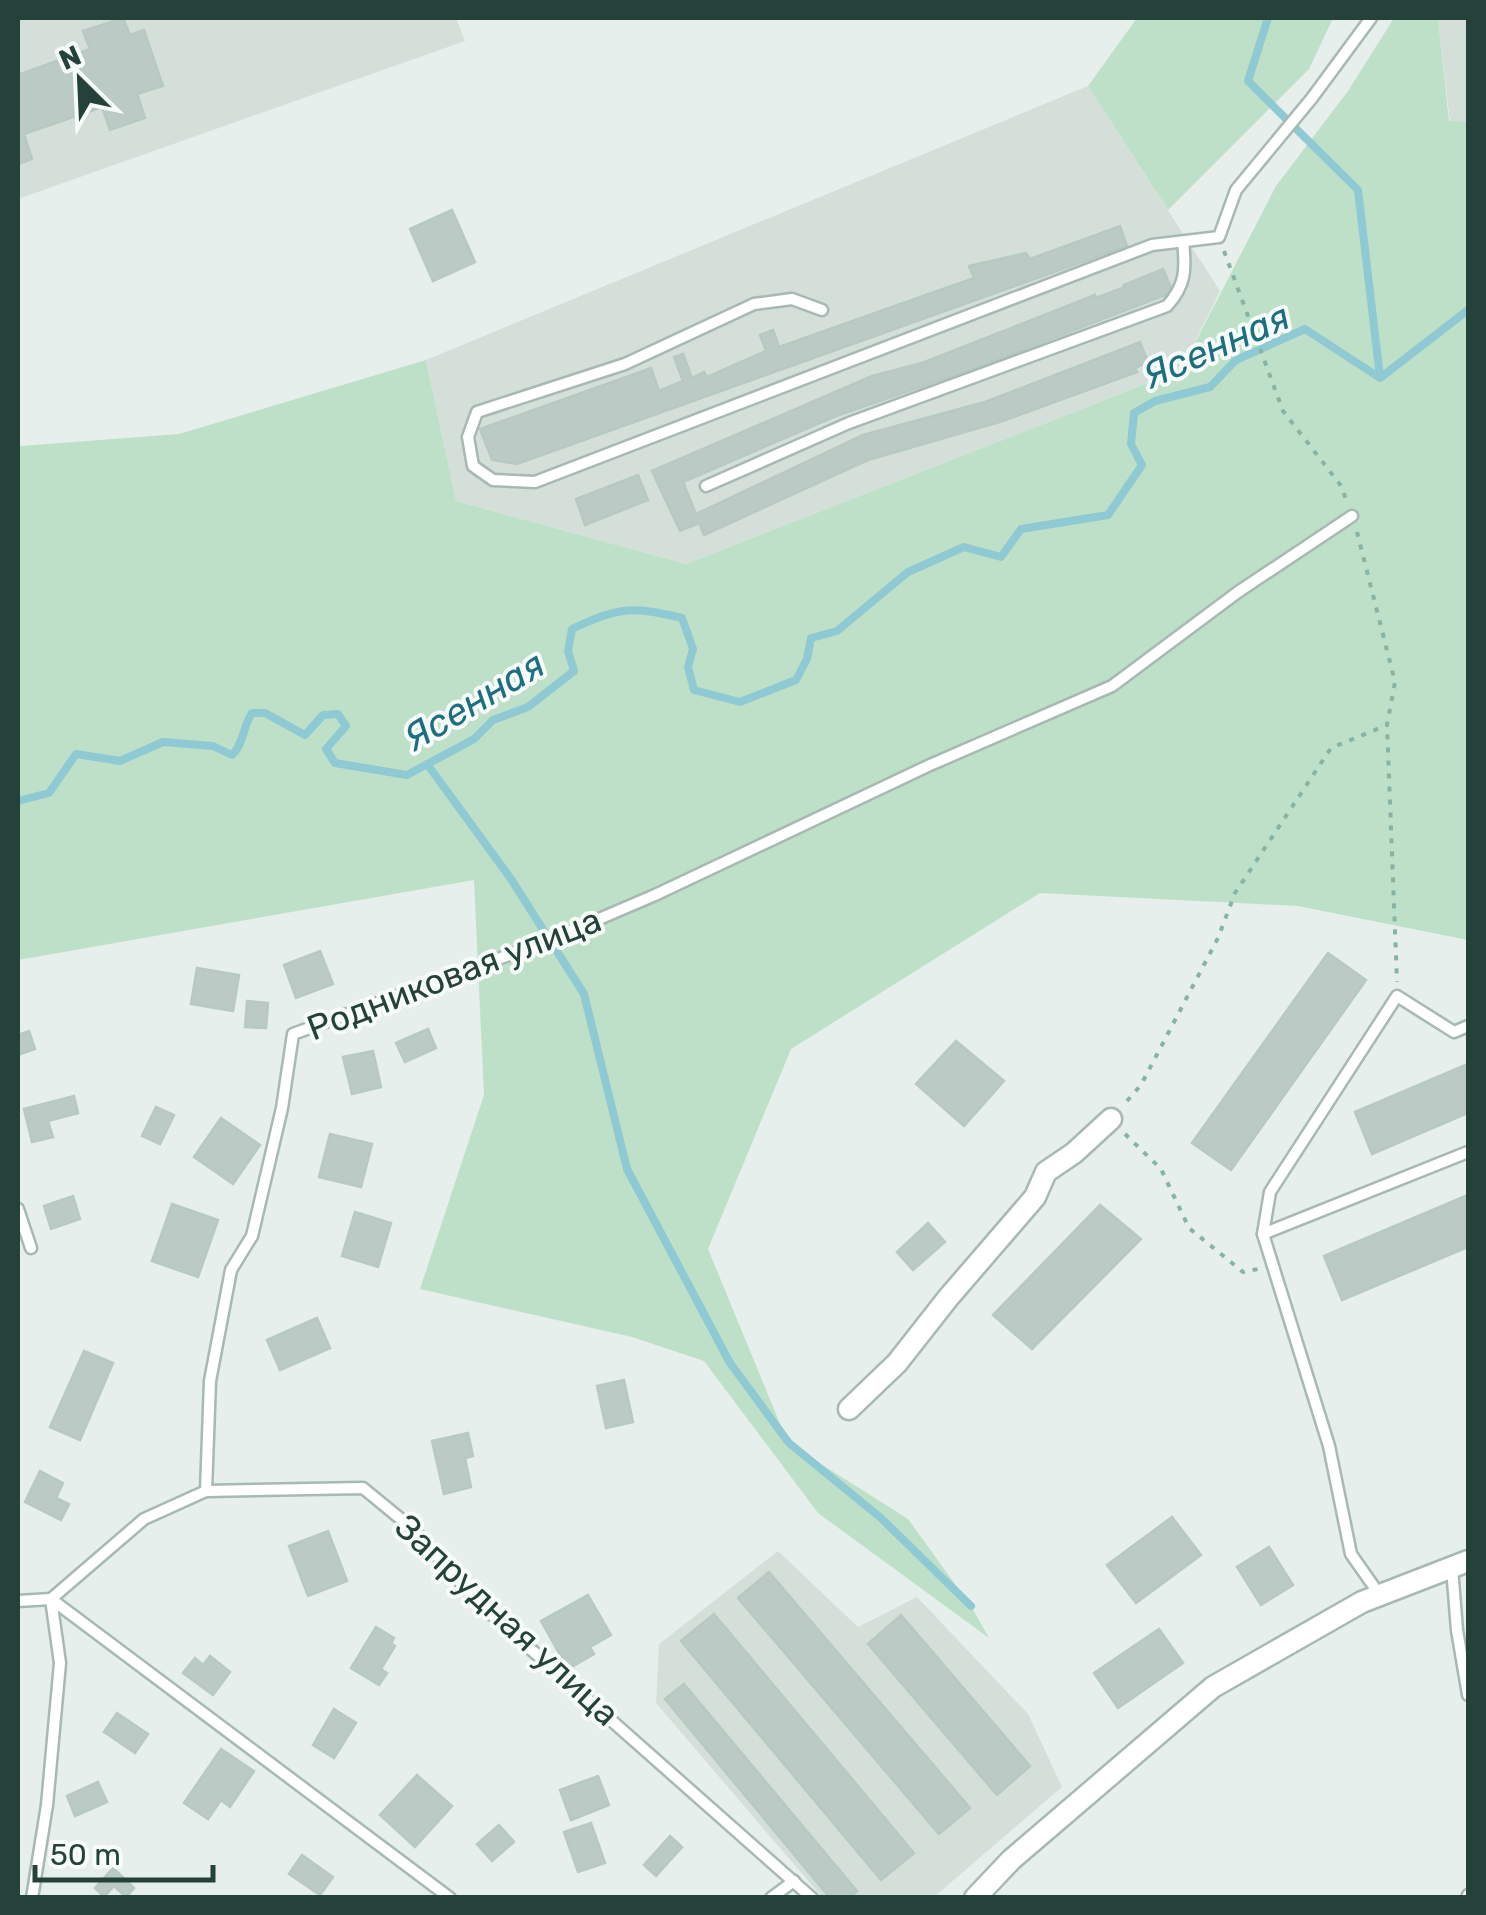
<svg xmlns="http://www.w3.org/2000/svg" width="1486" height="1915" font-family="Rubik,sans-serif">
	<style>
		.built { fill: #d4dfda }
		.green { fill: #bfe0c8 }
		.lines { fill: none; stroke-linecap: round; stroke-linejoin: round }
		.stream { stroke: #8ec9d4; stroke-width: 8 }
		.building { fill: #bbcac4; stroke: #b8c9c2; stroke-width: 2.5 }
		.service-casing { stroke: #a8b8b2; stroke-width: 15 }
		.minor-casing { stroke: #a8b8b2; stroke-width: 25 }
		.path { stroke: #86b3a5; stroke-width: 4; stroke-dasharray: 5 8; stroke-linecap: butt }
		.service { stroke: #fff; stroke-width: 10 }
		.minor { stroke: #fff; stroke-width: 20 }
		.labels { text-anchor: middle; stroke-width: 8; stroke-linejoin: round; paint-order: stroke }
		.street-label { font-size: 35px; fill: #24423a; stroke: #f7fbf9 }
		.water-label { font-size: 38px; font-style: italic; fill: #1c6f80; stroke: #f7fbf9 }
	</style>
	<rect width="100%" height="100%" fill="#e6efeb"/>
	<g class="built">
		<polygon points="18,18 456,18 465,41 18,199"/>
		<polygon points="1438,18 1468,18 1468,122 1450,122"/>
		<polygon points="1088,86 1220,291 1181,370 686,564 456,501 426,360"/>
		<polygon points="778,1551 858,1627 917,1597 1028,1714 1062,1787 934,1897 822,1897 656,1703 659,1644"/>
	</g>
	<g class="green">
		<polygon points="1137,18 1333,18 1309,69 1168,210 1088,86"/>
		<polygon points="1394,18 1438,18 1449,121 1468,122 1468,940 1298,906 1040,893 791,1049 708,1249 788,1443 908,1519 971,1606 989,1638 818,1513 704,1361 632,1337 420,1289 484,1095 474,880 18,960 18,444 21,446 179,434 426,360 456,501 686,564 1181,370 1276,186 1348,91"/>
	</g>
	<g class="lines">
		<g class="stream">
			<polyline points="1268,18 1248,81 1358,190 1380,377"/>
			<polyline points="427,764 511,879 584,994 627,1169 730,1363 789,1443 881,1518 971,1606"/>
			<path d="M 18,801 L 49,793 L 76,754 L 120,761 L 163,742 L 213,746 L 232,755 C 243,746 243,726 252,713 L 265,713 L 305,735 L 323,715 L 338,714 L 346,726 L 326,749 L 335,763 L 407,775 L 474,739 L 493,720 L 528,707 L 574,671 L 568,651 L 572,629 C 619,607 631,606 682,618 L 693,649 L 688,667 L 694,690 L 740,702 L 796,680 L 807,659 L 811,638 L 837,631 L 908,572 L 964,547 L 1001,557 L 1021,529 L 1108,515 L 1142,465 L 1131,444 L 1134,413 L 1155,401 L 1210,387 L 1236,360 L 1305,329 L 1380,378 L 1468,310"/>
		</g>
	</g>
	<g class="building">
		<polygon points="123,18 130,35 144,30 163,86 137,94 145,118 110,130 102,107 24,134 32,159 18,164 18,75 90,49 83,31"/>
		<polygon points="452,210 475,262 433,281 410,229"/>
		<polygon points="1120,226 1127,246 517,464 492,460 480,429 651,368 659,391 683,381 674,357 683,354 692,378 704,372 707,377 766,351 760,335 773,330 779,347 974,278 969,266 1026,253 1030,259"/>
		<polygon points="1163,269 1173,292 981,366 836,416 683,482 696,514 863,435 985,402 1140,342 1148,362 1135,368 1137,372 1003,421 868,460 704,535 699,523 680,531 652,471 872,376 922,363 1095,295 1096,298 1125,287 1124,285"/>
		<polygon points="638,475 648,500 585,525 576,499"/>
		<polygon points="320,951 333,984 296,998 284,965"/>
		<polygon points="1328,953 1366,980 1231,1170 1192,1143"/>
		<polygon points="197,968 239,975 233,1011 191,1004"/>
		<polygon points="247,1001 268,1003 266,1028 245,1027"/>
		<polygon points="428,1029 436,1048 405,1062 396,1043"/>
		<polygon points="29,1031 35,1049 18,1055 18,1035"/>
		<polygon points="956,1041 1004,1081 964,1126 916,1084"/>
		<polygon points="373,1051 381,1087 352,1094 343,1057"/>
		<polygon points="1468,1064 1468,1113 1372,1154 1355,1112"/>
		<polygon points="74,1096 78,1113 48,1121 53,1137 32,1142 24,1109"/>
		<polygon points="156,1107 174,1115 160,1144 142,1136"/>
		<polygon points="221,1118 260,1145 233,1184 194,1157"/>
		<polygon points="330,1134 372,1144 361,1187 319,1177"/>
		<polygon points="1468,1195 1468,1247 1342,1300 1324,1256"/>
		<polygon points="73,1196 80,1219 51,1229 44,1206"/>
		<polygon points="172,1204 218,1220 198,1277 152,1261"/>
		<polygon points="1100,1205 1141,1239 1032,1349 993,1315"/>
		<polygon points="355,1212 391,1223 378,1267 342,1256"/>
		<polygon points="928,1223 945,1242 913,1270 897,1252"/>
		<polygon points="317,1318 330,1348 280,1370 267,1340"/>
		<polygon points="84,1351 113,1363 80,1440 50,1427"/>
		<polygon points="624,1380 633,1422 606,1428 597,1386"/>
		<polygon points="468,1433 473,1456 465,1458 471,1487 444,1494 432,1441"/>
		<polygon points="40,1471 63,1483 56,1498 69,1504 61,1520 25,1502"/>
		<polygon points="1172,1517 1201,1555 1136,1603 1107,1565"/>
		<polygon points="328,1531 347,1581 308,1596 289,1546"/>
		<polygon points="1269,1547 1293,1585 1261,1605 1237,1567"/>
		<polygon points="769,1572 970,1808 939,1834 738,1598"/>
		<polygon points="588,1595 611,1635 590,1647 594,1654 568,1669 541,1621"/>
		<polygon points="714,1614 914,1853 881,1880 681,1641"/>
		<polygon points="901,1615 1030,1766 997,1795 868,1644"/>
		<polygon points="376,1627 394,1638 391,1643 395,1646 381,1669 387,1673 379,1685 351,1668"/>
		<polygon points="1159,1629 1183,1663 1118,1708 1094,1673"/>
		<polygon points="210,1656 230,1672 213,1695 183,1673 195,1658 203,1665"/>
		<polygon points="684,1684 857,1891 849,1898 830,1898 665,1699"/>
		<polygon points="334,1709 356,1723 334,1758 313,1745"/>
		<polygon points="117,1713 148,1734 135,1753 104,1732"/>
		<polygon points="221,1749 254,1771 230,1807 221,1800 208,1819 184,1803"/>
		<polygon points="417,1775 452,1806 415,1847 380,1815"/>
		<polygon points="598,1776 609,1805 571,1820 560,1790"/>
		<polygon points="98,1782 107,1802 75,1816 67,1796"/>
		<polygon points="591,1823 605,1863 578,1872 564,1832"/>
		<polygon points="499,1825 514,1842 492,1861 477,1844"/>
		<polygon points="670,1836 682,1847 656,1876 644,1865"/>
		<polygon points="302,1855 333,1877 320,1895 289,1874"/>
		<polygon points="113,1868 134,1888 126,1897 114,1886 104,1897 95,1888"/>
	</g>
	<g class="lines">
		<defs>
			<g id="service">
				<polyline points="822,310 792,299 754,304 625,364 477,412 468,437 473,466 493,480 535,482 1152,245 1219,237 1236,190 1312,98 1371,18"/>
				<path d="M 706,486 L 849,423 L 1167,306 C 1186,285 1186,269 1183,242"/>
				<polyline points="18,1209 31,1248"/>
				<polyline points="1263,1234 1270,1192 1397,996 1454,1032 1468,1026"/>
				<polyline points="206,1491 363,1488 413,1529 482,1606 812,1898"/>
				<polyline points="1452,1568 1457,1630 1468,1695"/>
				<polyline points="1379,1594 1351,1554 1329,1446 1263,1234 1468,1152"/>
				<polyline points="18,1601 51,1599 450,1898"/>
				<polyline points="32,1898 47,1805 60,1663 51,1599 144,1519 206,1491 210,1381 231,1270 252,1236 282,1108 293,1034 550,940 655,895 930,765 1112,686 1238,592 1352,516"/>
				<polyline points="771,1898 794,1881"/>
				<polyline points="1467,1898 1468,1895"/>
			</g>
			<g id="minor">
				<polyline points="849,1409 897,1363 948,1298 1035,1197 1046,1172 1074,1153 1111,1119"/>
				<polyline points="975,1898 1011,1860 1213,1687 1362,1602 1468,1561"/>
			</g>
		</defs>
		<use href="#service" class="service-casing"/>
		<use href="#minor" class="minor-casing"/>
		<g class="path">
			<polyline points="1224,251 1283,411 1342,487 1346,500"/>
			<polyline points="1357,532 1395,682 1387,725 1397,982"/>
			<polyline points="1127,1101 1141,1085 1218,938 1235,893 1331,748 1387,725"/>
			<polyline points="1125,1134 1161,1169 1189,1228 1243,1272 1258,1269"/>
		</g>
		<use href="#service" class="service"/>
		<use href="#minor" class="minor"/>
	</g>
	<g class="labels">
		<g class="street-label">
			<text transform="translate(454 974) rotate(-21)" y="12">Родниковая улица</text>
			<text transform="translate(507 1620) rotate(43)" y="12">Запрудная улица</text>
		</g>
		<g class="water-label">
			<text transform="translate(1216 346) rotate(-24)" y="13">Ясенная</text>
			<text transform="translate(474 701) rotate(-31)" y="13">Ясенная</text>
		</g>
	</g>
	<rect width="1486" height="1915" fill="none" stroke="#24423a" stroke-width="40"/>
	<g transform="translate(80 80) rotate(336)" stroke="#f7fbf9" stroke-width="8" paint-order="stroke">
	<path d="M0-8L18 38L0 25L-18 38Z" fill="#24423a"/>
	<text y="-15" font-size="28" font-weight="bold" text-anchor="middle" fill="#24423a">N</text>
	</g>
	<path d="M35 1865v15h178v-15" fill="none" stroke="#24423a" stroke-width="5"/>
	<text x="50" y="1865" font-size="30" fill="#24423a" stroke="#f7fbf9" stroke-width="8" paint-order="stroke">50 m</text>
</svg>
